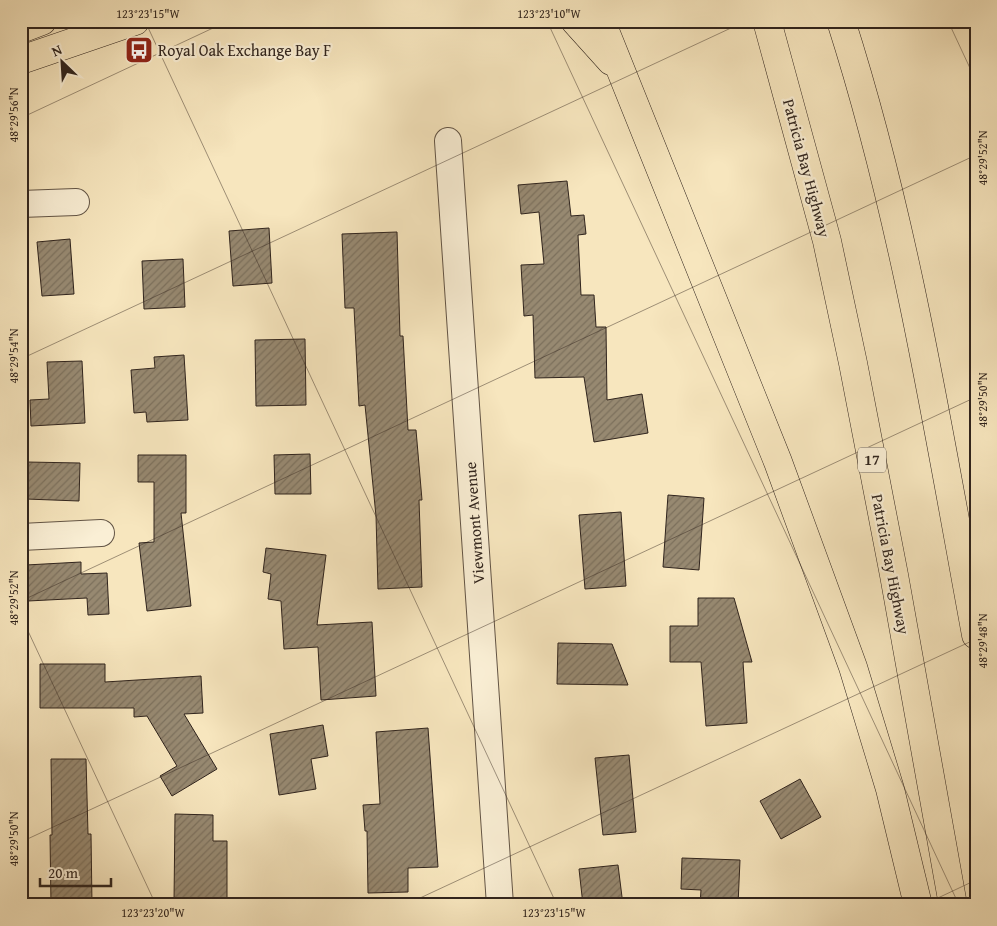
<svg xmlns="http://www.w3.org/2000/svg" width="997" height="926" font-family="'Gentium Book Plus',serif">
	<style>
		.building { fill: url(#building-hatch); stroke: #30241d }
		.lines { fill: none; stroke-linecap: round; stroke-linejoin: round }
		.minor-casing { stroke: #625445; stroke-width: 28 }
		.major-casing { stroke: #30241d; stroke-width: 29 }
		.highway-casing { stroke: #30241d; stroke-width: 29 }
		.minor { stroke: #faefd5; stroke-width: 26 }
		.major { stroke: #f7e6be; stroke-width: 28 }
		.highway { stroke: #f7e6be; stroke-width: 28 }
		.ticks { fill: none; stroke: #30241d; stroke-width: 1; stroke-opacity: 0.45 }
		.labels { text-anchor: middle; stroke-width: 4.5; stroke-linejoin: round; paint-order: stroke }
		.shield { fill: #faefd5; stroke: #6d6154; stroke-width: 1 }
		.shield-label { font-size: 15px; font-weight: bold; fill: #30241d }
		.poi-label { font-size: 16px; fill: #30241d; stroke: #faefd5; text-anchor: start }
		.street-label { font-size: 16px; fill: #30241d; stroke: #faefd5 }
		.neatline { fill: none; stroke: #30241d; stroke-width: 2 }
		.ticks-label { font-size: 12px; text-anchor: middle; fill: #30241d }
	</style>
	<defs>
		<pattern id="building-hatch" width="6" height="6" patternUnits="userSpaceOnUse" patternTransform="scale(1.25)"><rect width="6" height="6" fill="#978971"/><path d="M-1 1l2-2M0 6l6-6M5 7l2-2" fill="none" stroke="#7c705c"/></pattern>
	</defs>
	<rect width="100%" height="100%" fill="#f7e6be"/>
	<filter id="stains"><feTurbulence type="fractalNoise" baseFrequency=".004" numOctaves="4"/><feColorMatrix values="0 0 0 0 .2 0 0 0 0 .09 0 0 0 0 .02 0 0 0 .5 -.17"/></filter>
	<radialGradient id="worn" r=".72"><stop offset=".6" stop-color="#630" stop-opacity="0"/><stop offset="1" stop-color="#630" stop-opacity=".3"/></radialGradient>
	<g class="building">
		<polygon points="567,181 571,216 584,215 586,234 578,235 581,295 594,295 596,327 606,327 607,400 642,394 648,433 594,442 584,377 535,378 533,315 524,316 521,265 544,264 539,212 521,214 518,185"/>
		<polygon points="269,228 272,283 233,286 229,231"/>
		<polygon points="397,232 400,336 403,336 408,430 416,430 422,500 419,500 422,587 378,589 376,516 365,405 359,406 354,308 345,308 342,234"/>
		<polygon points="70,239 74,294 42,296 37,242"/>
		<polygon points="183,259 185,307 144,309 142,261"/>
		<polygon points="305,339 306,405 256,406 255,340"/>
		<polygon points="184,355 188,420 147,422 146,412 134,413 131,370 155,368 154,357"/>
		<polygon points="82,361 85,423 31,426 30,400 49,399 47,362"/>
		<polygon points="310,454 311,494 275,494 274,455"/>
		<polygon points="138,455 186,455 186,513 181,513 191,606 147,611 139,543 154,542 154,482 138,482"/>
		<polygon points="27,462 80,463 79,501 26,499"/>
		<polygon points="668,495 704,498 699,570 663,567"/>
		<polygon points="621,512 626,586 585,589 579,515"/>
		<polygon points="266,548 326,555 317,625 372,622 376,696 321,700 318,647 284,649 281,601 268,599 271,574 263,572"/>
		<polygon points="81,562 81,574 107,573 109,614 88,615 87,598 28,601 26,565"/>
		<polygon points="698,598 734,598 752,662 743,662 747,723 706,726 701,662 670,662 670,626 698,626"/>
		<polygon points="558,643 612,644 628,685 557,684"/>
		<polygon points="40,664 105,664 105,682 201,676 203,713 184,714 217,769 172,796 160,776 177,766 147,716 134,717 134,708 40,708"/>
		<polygon points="323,725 328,756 311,759 316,789 279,795 270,734"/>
		<polygon points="428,728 438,867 408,868 408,892 368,893 367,831 365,831 363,805 380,804 376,732"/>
		<polygon points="629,755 636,832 603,835 595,758"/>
		<polygon points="51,759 86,759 88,834 91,834 92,905 51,905 50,835 52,835"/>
		<polygon points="800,779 821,817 781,839 760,801"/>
		<polygon points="175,814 213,815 213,841 227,841 227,901 174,901"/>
		<polygon points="682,858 740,860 738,905 700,905 701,890 681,889"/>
		<polygon points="618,865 623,905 583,905 579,869"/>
	</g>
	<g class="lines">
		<defs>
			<g id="minor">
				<polyline points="448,141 500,905"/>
				<polyline points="21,204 76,202"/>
				<polyline points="21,537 101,533"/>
			</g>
			<g id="major">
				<polyline points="21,29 42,21"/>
				<polyline points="21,60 135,21"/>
			</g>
			<g id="highway">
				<polyline points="575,21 611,61"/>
				<polyline points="601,21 778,462 853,667 890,789 918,905"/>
				<polyline points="767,21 827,241 853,363 894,575 953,905"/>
				<path d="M 841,21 C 905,221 938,429 976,635"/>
			</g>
		</defs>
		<use href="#minor" class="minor-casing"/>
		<use href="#major" class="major-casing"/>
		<use href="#highway" class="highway-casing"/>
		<use href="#minor" class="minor"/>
		<use href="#major" class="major"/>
		<use href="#highway" class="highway"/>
	</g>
	<path class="ticks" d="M 145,21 L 557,905M 547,21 L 959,905M 948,21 L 976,81M 21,118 L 228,21M 21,359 L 746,21M 21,601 L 976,155M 21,616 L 156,905M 21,842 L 976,397M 405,905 L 976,639M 923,905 L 976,880"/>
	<defs>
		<symbol id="bus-square" viewBox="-11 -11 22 22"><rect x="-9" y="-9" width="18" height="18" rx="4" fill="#8f2418" stroke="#faefd5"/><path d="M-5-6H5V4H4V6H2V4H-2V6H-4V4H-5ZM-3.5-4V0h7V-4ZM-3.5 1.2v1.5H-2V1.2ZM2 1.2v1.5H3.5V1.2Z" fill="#fff"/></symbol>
	</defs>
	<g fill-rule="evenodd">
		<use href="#bus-square" x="123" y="34" width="32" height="32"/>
	</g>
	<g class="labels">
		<rect class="shield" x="858" y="447.5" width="28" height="25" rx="4"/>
		<g class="shield-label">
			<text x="872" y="465">17</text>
		</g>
		<g class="poi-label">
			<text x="158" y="56">Royal Oak Exchange Bay F</text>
		</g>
		<g class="street-label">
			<text transform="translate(807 168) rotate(75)" y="6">Patricia Bay Highway</text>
			<text transform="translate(474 523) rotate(-94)" y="6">Viewmont Avenue</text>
			<text transform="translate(891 564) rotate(79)" y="6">Patricia Bay Highway</text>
		</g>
	</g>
	<rect width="997" height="926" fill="none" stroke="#f7e6be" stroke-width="55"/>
	<g transform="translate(62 62) rotate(335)" stroke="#faefd5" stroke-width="4" paint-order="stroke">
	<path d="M0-4L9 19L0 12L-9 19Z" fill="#30241d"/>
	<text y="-8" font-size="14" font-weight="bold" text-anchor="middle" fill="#30241d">N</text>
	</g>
	<path d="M40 878v8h71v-8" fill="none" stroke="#30241d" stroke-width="2.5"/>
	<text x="48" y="878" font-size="15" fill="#30241d" stroke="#faefd5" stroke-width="4" paint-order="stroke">20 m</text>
	<rect x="28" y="28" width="942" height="870" class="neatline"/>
	<g class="ticks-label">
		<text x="148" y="18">123°23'15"W</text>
		<text x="549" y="18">123°23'10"W</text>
		<text transform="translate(14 115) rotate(-90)" y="4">48°29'56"N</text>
		<text transform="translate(983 158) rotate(-90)" y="4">48°29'52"N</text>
		<text transform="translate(14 356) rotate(-90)" y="4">48°29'54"N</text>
		<text transform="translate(983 400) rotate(-90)" y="4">48°29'50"N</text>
		<text transform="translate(14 598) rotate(-90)" y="4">48°29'52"N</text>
		<text transform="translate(983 641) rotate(-90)" y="4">48°29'48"N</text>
		<text transform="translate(14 839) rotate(-90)" y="4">48°29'50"N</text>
		<text x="153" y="917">123°23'20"W</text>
		<text x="554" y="917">123°23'15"W</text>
	</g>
	<rect width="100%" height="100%" filter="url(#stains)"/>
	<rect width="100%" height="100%" fill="url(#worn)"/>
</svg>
